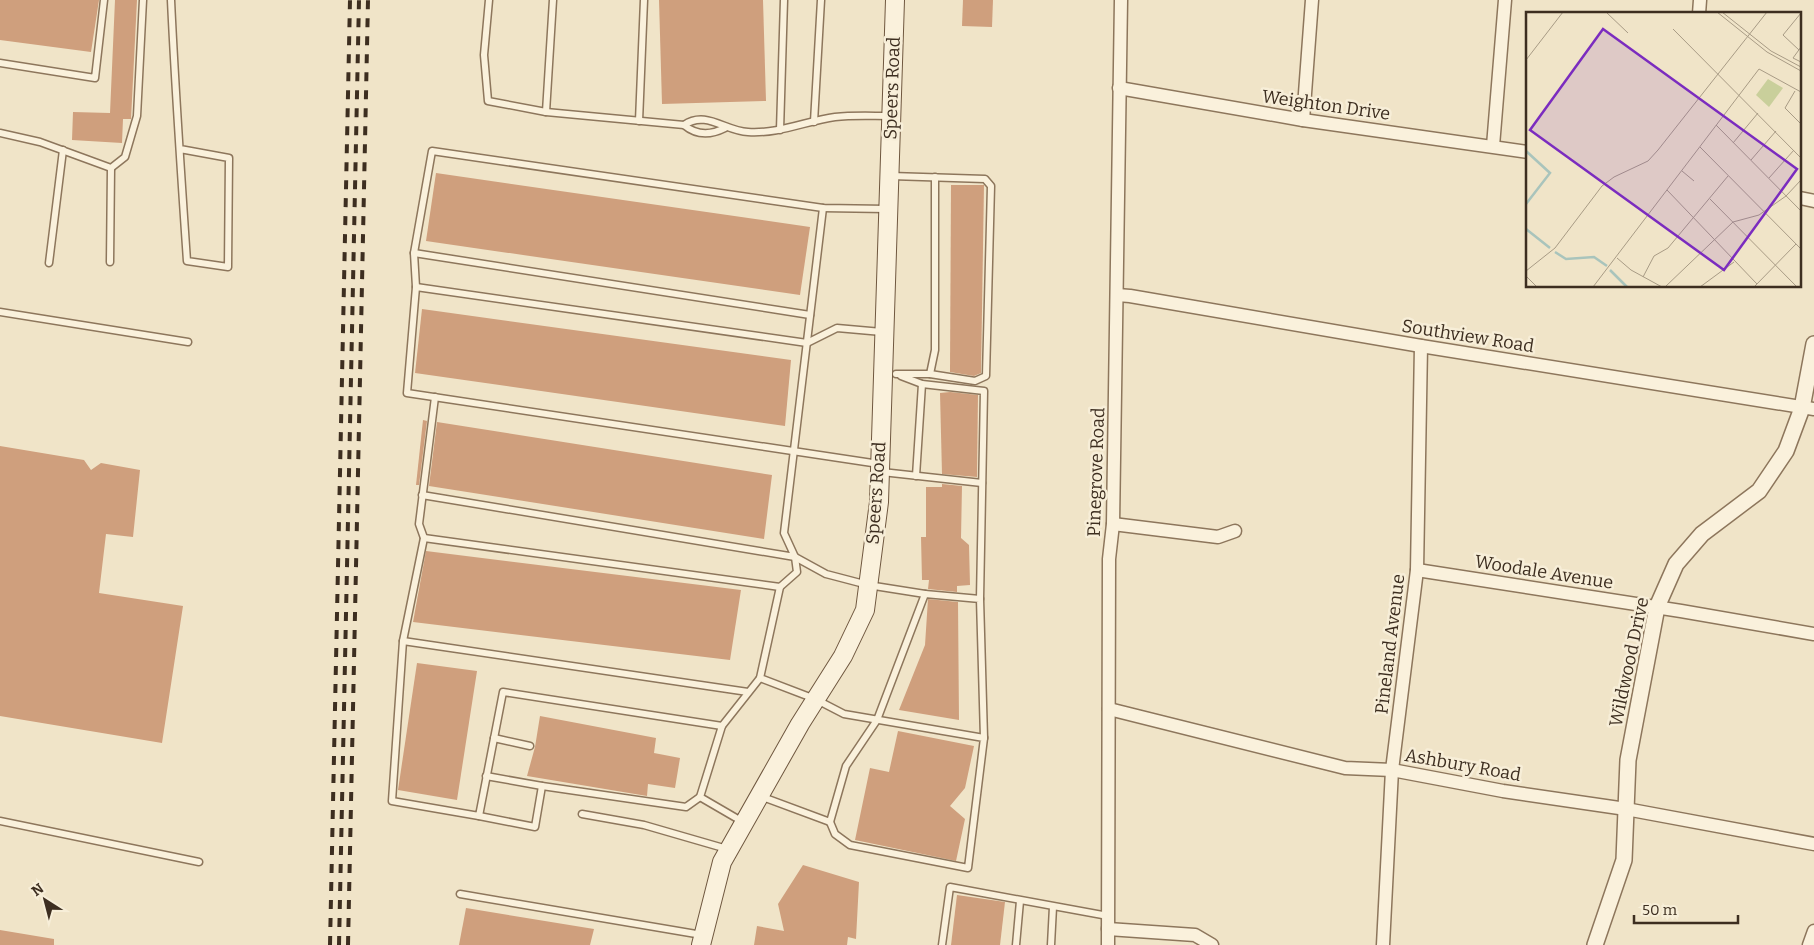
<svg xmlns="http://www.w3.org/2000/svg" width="1814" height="945" font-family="Bitter,serif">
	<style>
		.building { fill: #cf9f7d }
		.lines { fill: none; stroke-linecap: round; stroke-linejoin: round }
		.service-casing { stroke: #8d765c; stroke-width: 9 }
		.minor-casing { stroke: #8d765c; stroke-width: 15 }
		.tertiary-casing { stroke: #8d765c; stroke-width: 18 }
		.secondary-casing { stroke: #6f573f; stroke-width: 20 }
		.service { stroke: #faf1dc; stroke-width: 6 }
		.minor { stroke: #faf1dc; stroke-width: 12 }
		.tertiary { stroke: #faf1dc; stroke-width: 15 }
		.secondary { stroke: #faf1dc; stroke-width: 18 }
		.rail { stroke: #3d2e20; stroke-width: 4; stroke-dasharray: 9 9; stroke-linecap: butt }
		.labels { text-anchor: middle; stroke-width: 5; stroke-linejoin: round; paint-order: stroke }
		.street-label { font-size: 18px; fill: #3d2e20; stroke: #f7eed8 }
		.inset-river { fill: none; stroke: #a9c4bc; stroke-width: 2.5 }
		.inset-road { fill: none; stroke: #a89b85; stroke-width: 1 }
		.view { fill: #7b2cbf; fill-opacity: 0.15; stroke: #7b2cbf; stroke-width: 2.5 }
		.inset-edge { fill: none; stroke: #3d2e20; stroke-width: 2.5 }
	</style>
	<rect width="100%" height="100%" fill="#f0e4c8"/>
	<g class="building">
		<polygon points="0,0 99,0 91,52 0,40"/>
		<polygon points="115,0 137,0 131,119 123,119 122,143 72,140 73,112 110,113"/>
		<polygon points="659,0 763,0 766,101 662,104"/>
		<polygon points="963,0 993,0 992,27 962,26"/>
		<polygon points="436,173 810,227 800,295 426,241"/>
		<polygon points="951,185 984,185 981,373 974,376 950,372"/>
		<polygon points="422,309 791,360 785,426 415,373"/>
		<polygon points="950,392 978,395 977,477 942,474 940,393"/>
		<polygon points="423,420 427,421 419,485 416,485"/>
		<polygon points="437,422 772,475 764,539 429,486"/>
		<polygon points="0,446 84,460 91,470 101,463 140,470 133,537 106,534 99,593 183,606 162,743 0,716"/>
		<polygon points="942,484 962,486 961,538 969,545 970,585 957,586 957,592 928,589 929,580 922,580 921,537 926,537 926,487 942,487"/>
		<polygon points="426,551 741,590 730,660 413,622"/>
		<polygon points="928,599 958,602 959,720 899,710 925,645"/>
		<polygon points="417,663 477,671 457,800 398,790"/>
		<polygon points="540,716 656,738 654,753 680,758 675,788 648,784 647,796 527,776 535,747"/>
		<polygon points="898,731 974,746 965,788 950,806 965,819 956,861 855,840 870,768 889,772"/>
		<polygon points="803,865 859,882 856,939 848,937 847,945 754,945 757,926 784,931 778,904"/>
		<polygon points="957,895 1005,902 1000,945 951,945"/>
		<polygon points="466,908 594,929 590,945 459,945"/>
		<polygon points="0,930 54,939 54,945 0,945"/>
	</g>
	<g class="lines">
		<defs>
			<g id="service">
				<path d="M 171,0 C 175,87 181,174 187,261 L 228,267 L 229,158 L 180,149"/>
				<path d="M 489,0 L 484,55 L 488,101 L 546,112 L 684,125 C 697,136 711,135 725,128"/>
				<polyline points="0,63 95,78 104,0"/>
				<polyline points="546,112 553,0"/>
				<polyline points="639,121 644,0"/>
				<polyline points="814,122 821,0"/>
				<path d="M 684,125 C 706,110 725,131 748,132 C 779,134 806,121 835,117 C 853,115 871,116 889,116"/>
				<polyline points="780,130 784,0"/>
				<polyline points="0,133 40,142 111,168 125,157 137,116 143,0"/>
				<polyline points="891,176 985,179 991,186 986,376 975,381 930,374 896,374"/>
				<polyline points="414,253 810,315"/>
				<polyline points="110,262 111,168"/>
				<polyline points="49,263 63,150"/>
				<polyline points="416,287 414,253 432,151 823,208 887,209"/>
				<polyline points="0,312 188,342"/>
				<polyline points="930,374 935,350 935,177"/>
				<polyline points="901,376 922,384 984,391 980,599"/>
				<polyline points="435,397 419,524 424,538 403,641 392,801 479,816 503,692 722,726 700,797 743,822"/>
				<polyline points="879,464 407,393 416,287 807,343 837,328 882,332"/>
				<polyline points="882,472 982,483"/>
				<polyline points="916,476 922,384"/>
				<polyline points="422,495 795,557 784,533 823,208"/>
				<polyline points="424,538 780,587 797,572 795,557"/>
				<polyline points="795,557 826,574 868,585 925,594"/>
				<polyline points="780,587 760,678 815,699 844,714 984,738 968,868 850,845 835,834 830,822"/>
				<polyline points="403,641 748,692"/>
				<polyline points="722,726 760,678"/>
				<polyline points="494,738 530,746"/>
				<polyline points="542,786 686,807 700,797"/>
				<polyline points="760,796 830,822 846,766 877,720 925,594 980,599 984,738"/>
				<polyline points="582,814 644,825 727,849"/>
				<polyline points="479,816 535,827 542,786 486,776"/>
				<polyline points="0,821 199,862"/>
				<polyline points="460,894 702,935"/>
				<polyline points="942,945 950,887 1108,916"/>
				<polyline points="1016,945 1020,901"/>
				<polyline points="1051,945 1053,907"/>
			</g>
			<g id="minor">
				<polyline points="1699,14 1700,0"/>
				<polyline points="1119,88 1303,120 1528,152"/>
				<polyline points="1303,120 1312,0"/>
				<polyline points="1493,146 1505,0"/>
				<polyline points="1800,198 1814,201"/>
				<polyline points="1117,295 1130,296 1421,346 1814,409"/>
				<polyline points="1113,524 1218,537 1235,531"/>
				<polyline points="1417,570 1681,611 1814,634"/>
				<polyline points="1109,709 1345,768 1392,770 1503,791 1626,809 1814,844"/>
				<polyline points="1108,929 1195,935 1212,945"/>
				<polyline points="1108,945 1109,559 1113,524 1121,0"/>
				<polyline points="1383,945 1392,770 1417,570 1421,346"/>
				<polyline points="1809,945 1814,931"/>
			</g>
			<polyline id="tertiary" points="1595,945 1624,860 1628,760 1657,607 1676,564 1702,534 1759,491 1786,451 1802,408 1814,344"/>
			<polyline id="secondary" points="701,945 722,862 800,724 843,656 865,610 879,502 895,0"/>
		</defs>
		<use href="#service" class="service-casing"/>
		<use href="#minor" class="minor-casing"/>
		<use href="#tertiary" class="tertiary-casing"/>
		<use href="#secondary" class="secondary-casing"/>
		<use href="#service" class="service"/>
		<use href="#minor" class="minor"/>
		<use href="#tertiary" class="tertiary"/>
		<use href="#secondary" class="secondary"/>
		<g class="rail">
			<polyline points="330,945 350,0"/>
			<polyline points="339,945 359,0"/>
			<polyline points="348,945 368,0"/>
		</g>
	</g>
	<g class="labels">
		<g class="street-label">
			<text transform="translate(892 88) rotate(-88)" y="6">Speers Road</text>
			<text transform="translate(1326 105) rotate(8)" y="6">Weighton Drive</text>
			<text transform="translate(1468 336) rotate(9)" y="6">Southview Road</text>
			<text transform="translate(1096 472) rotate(-88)" y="6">Pinegrove Road</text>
			<text transform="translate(876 493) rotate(-86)" y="6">Speers Road</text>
			<text transform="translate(1544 572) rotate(9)" y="6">Woodale Avenue</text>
			<text transform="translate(1390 644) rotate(-83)" y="6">Pineland Avenue</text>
			<text transform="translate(1629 662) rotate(-78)" y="6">Wildwood Drive</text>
			<text transform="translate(1463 765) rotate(10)" y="6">Ashbury Road</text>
		</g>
	</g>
	<g transform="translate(1526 12)">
		<rect width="275" height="275" fill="#f0e4c8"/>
		<path d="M 242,67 L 257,76 L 243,95 L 230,83 Z" fill="#c9cf9b"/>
		<path class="inset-river" d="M 0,139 L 24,161 L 0,192M 0,217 L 24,236M 29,240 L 40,247 L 68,245 L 81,254M 84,258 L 101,275"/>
		<path class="inset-road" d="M 80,0 L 102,21M 191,0 L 241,40 L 275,59M 196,0 L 245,39 L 275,55M 147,17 L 275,146M 275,35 L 267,46 L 275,50M 273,38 L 257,23 L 275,1M 0,48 L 37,0M 269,79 L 259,96 L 275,112M 190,113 L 275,199M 207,131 L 232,101M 174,135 L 275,237M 225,148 L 250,119M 156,159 L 168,169M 243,166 L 268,138M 141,178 L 231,272M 184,187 L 271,275M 91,246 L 105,258 L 136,275M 0,259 L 29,236 L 76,174 L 88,165 L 122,149 L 132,138 L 241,0M 0,264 L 11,275M 117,265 L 128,244 L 142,236 L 202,164M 67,275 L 233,57 L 275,80M 139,275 L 207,210 L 233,203 L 260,184 L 275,168M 174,275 L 208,250M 228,275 L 270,232"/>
		<path class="view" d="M 77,17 L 271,157 L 198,258 L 4,118 Z"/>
		<rect width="275" height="275" class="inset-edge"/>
	</g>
	<g transform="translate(45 900) rotate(324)" stroke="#f7eed8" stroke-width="4" paint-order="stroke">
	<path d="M0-4L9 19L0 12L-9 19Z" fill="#3d2e20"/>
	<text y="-8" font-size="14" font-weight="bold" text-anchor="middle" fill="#3d2e20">N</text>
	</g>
	<path d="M1634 915v8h104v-8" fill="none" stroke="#3d2e20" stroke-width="2.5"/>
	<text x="1642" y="915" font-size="15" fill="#3d2e20" stroke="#f7eed8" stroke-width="4" paint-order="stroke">50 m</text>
</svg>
